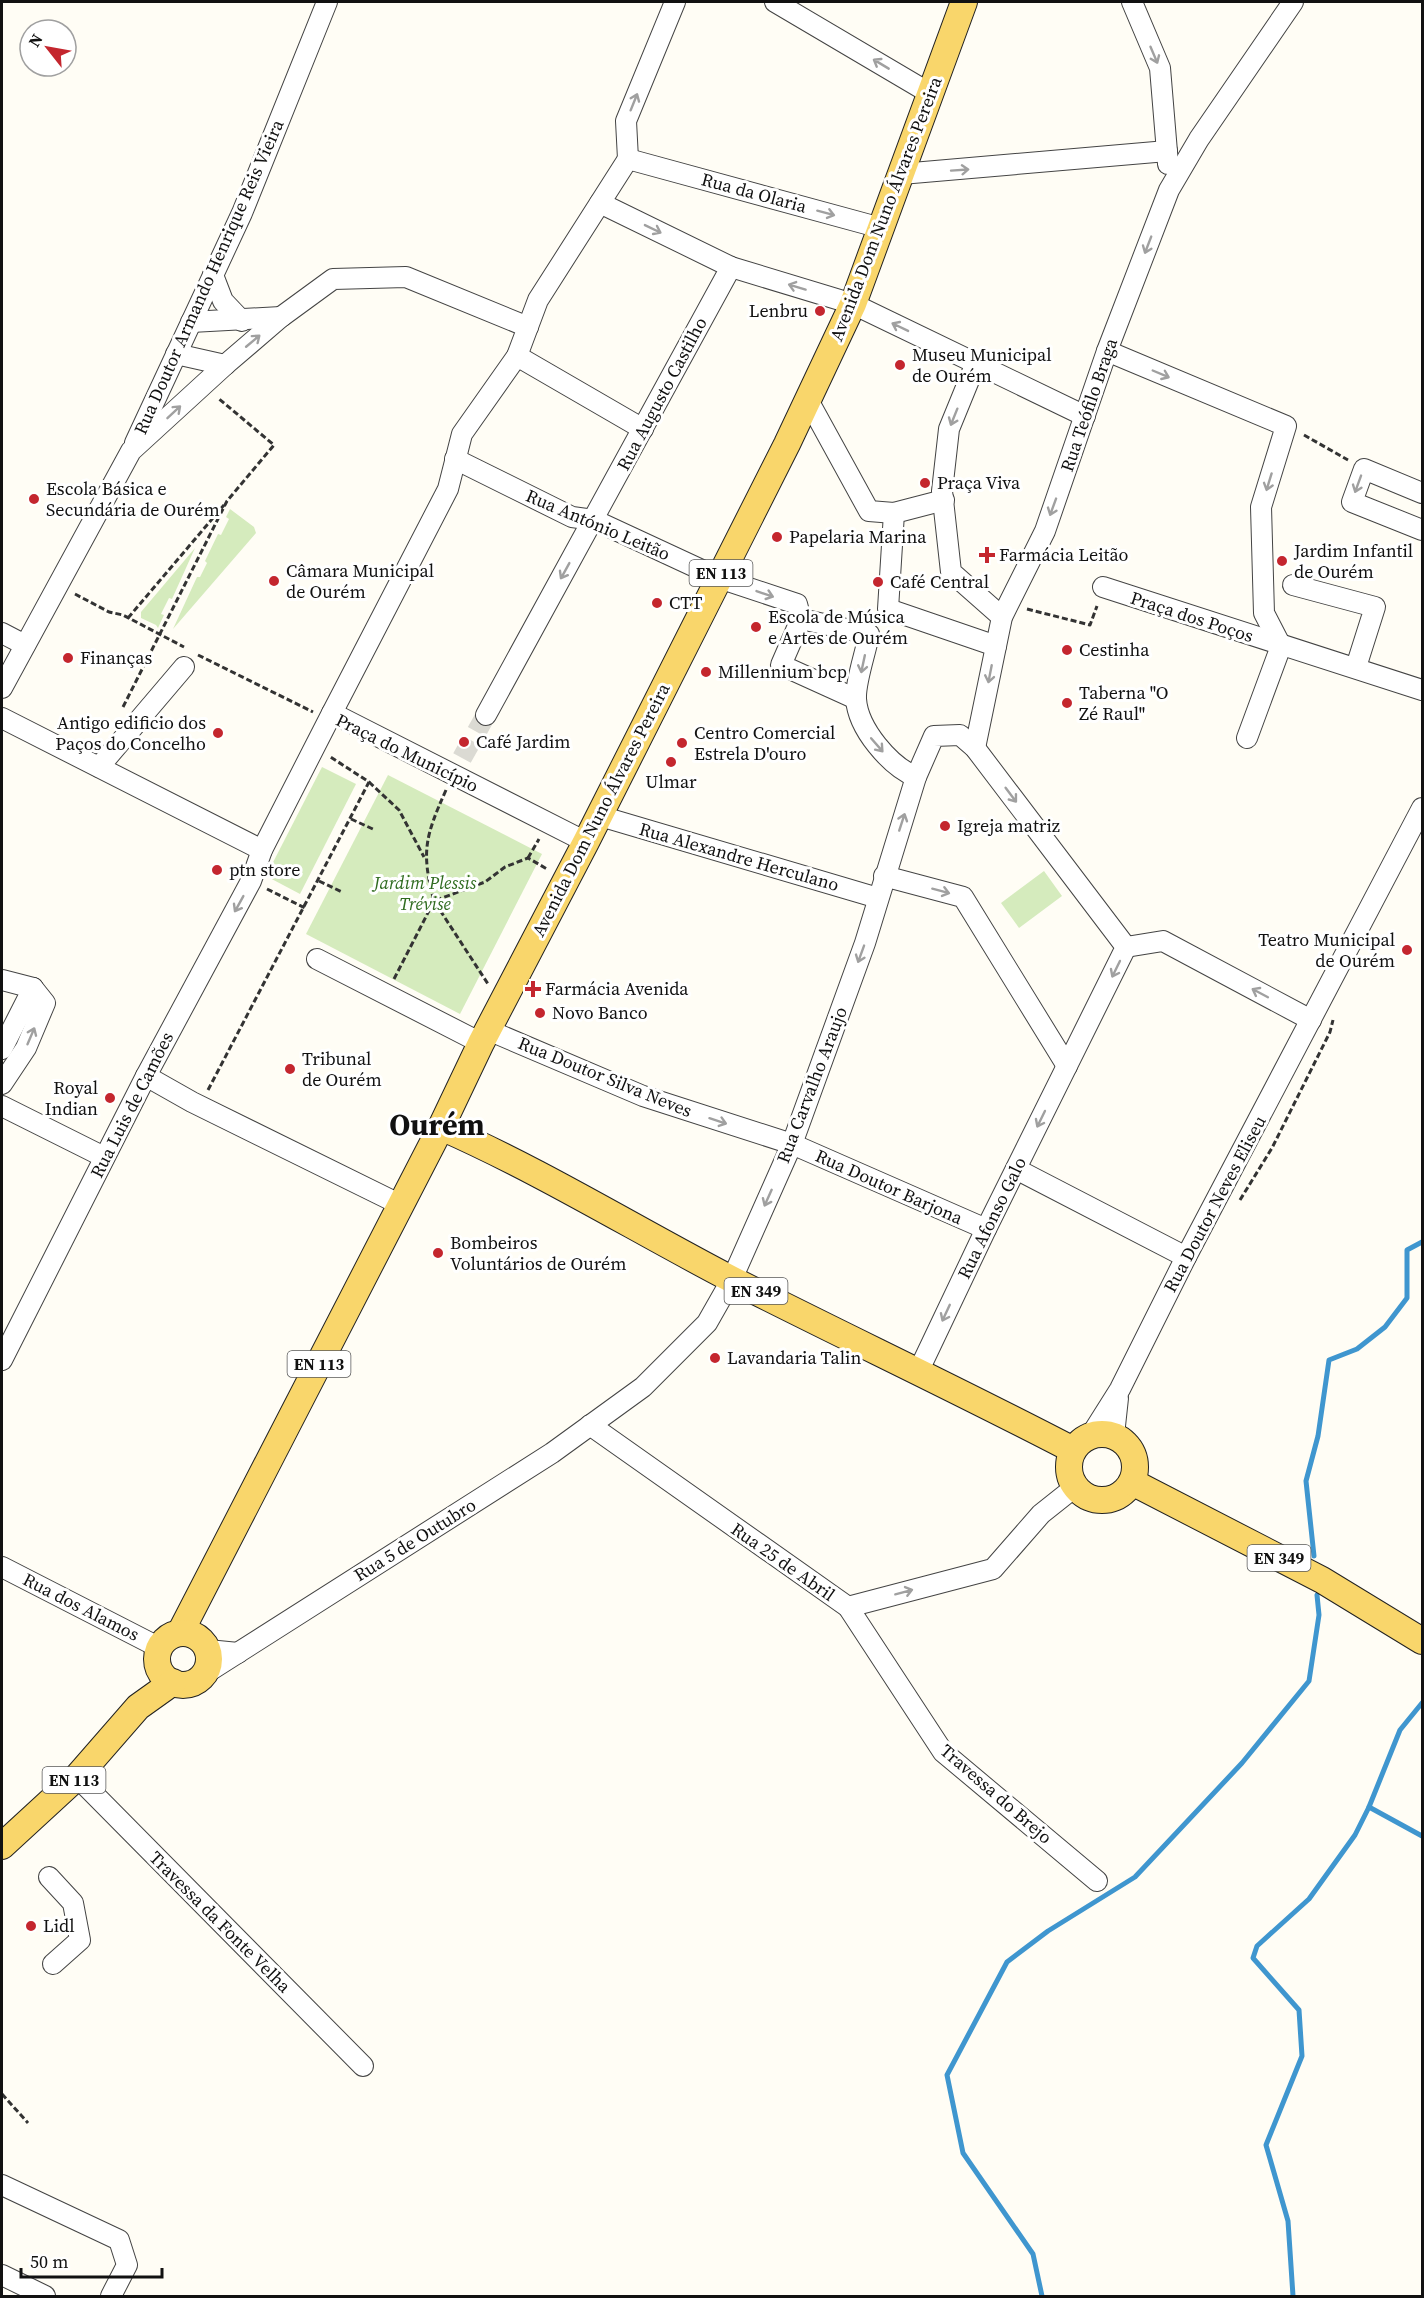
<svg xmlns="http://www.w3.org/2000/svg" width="1424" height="2298" font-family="'Source Serif 4',serif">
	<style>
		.green { fill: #d5ebbd }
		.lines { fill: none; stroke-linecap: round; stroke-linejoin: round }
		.stream { stroke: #3f96cf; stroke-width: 5 }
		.minor-tunnel { stroke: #dbdad3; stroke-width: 20; stroke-dasharray: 20 10; stroke-linecap: butt }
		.minor-casing { stroke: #444; stroke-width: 22 }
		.major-casing { stroke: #222; stroke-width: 28 }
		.path { stroke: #333; stroke-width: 3; stroke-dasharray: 6 3; stroke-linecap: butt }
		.minor { stroke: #fff; stroke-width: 20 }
		.major { stroke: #f9d66b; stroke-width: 26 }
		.oneway { stroke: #a0a0a0 }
		.poi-dot { fill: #c4262e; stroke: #fff; stroke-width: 2 }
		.labels { text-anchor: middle; stroke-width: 6; stroke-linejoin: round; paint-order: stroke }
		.shield { fill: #fff; stroke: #585858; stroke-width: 1.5 }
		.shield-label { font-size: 16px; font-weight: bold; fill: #111 }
		.street-label { font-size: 18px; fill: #111; stroke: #fff }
		.poi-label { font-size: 18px; fill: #111; stroke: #fff; text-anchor: start }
		.park-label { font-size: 18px; font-style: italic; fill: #2f6b1f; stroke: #fff }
		.town-label { font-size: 30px; font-weight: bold; fill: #111; stroke: #fff }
	</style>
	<rect width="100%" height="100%" fill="#fffdf5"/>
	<g class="green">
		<polygon points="230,509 254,527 256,533 173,629 197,577 200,577 207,563 205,561 218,534 221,535 229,519 226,517"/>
		<polygon points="195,548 172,599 169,598 161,614 164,615 158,628 156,625 141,618 141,612"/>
		<polygon points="322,767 356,784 300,894 266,876"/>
		<polygon points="388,775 542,854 460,1014 306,934"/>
		<polygon points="1044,871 1062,896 1019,928 1001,903"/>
	</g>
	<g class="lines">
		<g class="stream">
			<polyline points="1314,1556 1306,1481 1318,1436 1329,1360 1357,1349 1385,1327 1407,1298 1407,1250 1422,1242"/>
			<polyline points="1369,1807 1422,1836"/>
			<polyline points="1042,2296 1033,2254 963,2153 947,2075 1007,1962 1048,1931 1135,1877 1242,1763 1309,1681 1319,1615 1317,1595"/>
			<polyline points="1293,2296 1288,2221 1266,2145 1302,2056 1299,2010 1253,1958 1257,1946 1309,1899 1355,1835 1369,1807 1400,1730 1422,1703"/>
		</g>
		<polyline class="minor-tunnel" points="462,758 486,715"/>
		<defs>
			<g id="minor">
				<polyline points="775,2 931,94"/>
				<polyline points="1132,2 1160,68 1168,164"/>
				<polyline points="628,159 881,228"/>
				<polyline points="628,159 626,121 675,2"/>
				<polyline points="901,174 1167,151"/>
				<polyline points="600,203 731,267 853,304 1085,416"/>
				<polyline points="213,275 223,301 242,321"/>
				<polyline points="191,322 281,317"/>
				<polyline points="1107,351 1286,426 1261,507 1264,613 1281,646"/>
				<polyline points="176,354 225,365"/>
				<polyline points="517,356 643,429"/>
				<polyline points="976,363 949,429 942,491 951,572 1002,617"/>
				<polyline points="808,400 869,511 894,513"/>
				<polyline points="135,443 242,213 327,2"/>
				<polyline points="455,459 572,517 594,520 719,578 797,604 801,619"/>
				<polyline points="1422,493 1364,469 1352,502 1422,530"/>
				<polyline points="944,500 894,513 888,609 996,646"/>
				<polyline points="1293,585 1375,607 1356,667"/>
				<polyline points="1103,587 1422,690"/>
				<path d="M 801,619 L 869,634 C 866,652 855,682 856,699 C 858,729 890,766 916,777"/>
				<polyline points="801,619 781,665 856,699"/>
				<polyline points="2,633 25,645"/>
				<polyline points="2,688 131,451 225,365 281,317 333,279 406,277 528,327"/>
				<polyline points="332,713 448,489 462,434 517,356 538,300 628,159"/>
				<polyline points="486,715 731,267"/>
				<polyline points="2,718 262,850"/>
				<polyline points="1247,738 1281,646"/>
				<polyline points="975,748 1002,617 1045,531 1107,351 1169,190 1199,139 1293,2"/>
				<polyline points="99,767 184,667"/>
				<polyline points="600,816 878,898"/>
				<polyline points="884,876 963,897 1067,1066"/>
				<polyline points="1126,947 1163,941 1311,1020"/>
				<polyline points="317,959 481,1043"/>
				<polyline points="2,980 33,988"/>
				<polyline points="488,1030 643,1096 792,1144 986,1229"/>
				<polyline points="2,1049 33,988"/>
				<polyline points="146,1076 192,1102 401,1205"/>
				<polyline points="2,1084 26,1048 45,1003 33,988"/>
				<polyline points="2,1106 104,1157"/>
				<polyline points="1016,1169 1186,1257"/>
				<polyline points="2,1360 146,1076 251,881 262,850 332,713 586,842"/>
				<polyline points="590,1425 848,1607 943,1752 1097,1881"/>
				<polyline points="1091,1435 1120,1389 1186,1257 1422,808"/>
				<polyline points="1114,1435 1118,1398"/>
				<polyline points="2,1567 160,1648"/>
				<polyline points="848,1607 993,1569 1041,1514 1075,1487"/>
				<polyline points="208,1650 238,1653"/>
				<polyline points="203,1675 552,1453 643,1387 707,1323 732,1279 792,1144 865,943 916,777 934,736 960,735 975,748 1126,947 986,1229 919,1370"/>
				<polyline points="77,1777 363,2066"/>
				<polyline points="49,1877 73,1903 80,1940 53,1964"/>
				<polyline points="2,2185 119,2240 127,2265 111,2296"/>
				<polyline points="2,2275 45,2296"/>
			</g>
			<g id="major">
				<path d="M 441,1127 C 541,1171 635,1229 731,1279 C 845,1337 960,1391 1073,1450"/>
				<circle cx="1102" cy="1467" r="33"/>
				<polyline points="1132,1482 1322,1580 1422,1641"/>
				<polyline points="180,1633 441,1127 481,1043 586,842 787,444 853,304 964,2"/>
				<circle cx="183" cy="1659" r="26"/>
				<polyline points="2,1846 77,1777 138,1707 173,1682"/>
			</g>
		</defs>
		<use href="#minor" class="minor-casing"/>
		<use href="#major" class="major-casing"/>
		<g class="path">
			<polyline points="1304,435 1348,460"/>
			<polyline points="75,594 109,612 123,615 184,647"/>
			<polyline points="1027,609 1090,625 1097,606"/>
			<polyline points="128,618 224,505"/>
			<polyline points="198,655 313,712"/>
			<polyline points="123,707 227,501 274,445 218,398"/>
			<polyline points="369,782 399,810 424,857"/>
			<path d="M 446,790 C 425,837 421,852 434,901 L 485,882 L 505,867 L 528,858 L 547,869"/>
			<polyline points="351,819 375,830"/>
			<polyline points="528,858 539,839"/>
			<polyline points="319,881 342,892"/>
			<polyline points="267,889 305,908"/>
			<polyline points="394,979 434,901 488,984"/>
			<polyline points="208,1090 369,782 329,756"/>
			<polyline points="1240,1200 1272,1148 1330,1032 1333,1020"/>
			<polyline points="2,2094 28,2123"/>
		</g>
		<use href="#minor" class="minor"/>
		<use href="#major" class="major"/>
	</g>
	<defs><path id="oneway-shaft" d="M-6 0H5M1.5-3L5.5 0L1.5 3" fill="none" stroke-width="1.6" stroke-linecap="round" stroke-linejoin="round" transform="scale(1.5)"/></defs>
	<g class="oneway">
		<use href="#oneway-shaft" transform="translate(1154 55) rotate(67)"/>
		<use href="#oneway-shaft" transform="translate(881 64) rotate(-149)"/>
		<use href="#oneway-shaft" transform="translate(634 102) rotate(-68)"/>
		<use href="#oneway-shaft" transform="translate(960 170) rotate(-4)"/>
		<use href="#oneway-shaft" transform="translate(826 213) rotate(15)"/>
		<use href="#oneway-shaft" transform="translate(653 229) rotate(26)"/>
		<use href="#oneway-shaft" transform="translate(1148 245) rotate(111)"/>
		<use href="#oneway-shaft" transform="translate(797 287) rotate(-163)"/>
		<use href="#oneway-shaft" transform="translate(900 327) rotate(-154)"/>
		<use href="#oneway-shaft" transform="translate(253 341) rotate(-40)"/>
		<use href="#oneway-shaft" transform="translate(1161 374) rotate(23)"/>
		<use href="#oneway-shaft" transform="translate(174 412) rotate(-43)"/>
		<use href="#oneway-shaft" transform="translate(954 417) rotate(112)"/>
		<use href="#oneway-shaft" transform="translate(1269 482) rotate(107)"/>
		<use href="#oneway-shaft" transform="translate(1358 484) rotate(110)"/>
		<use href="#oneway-shaft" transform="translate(1053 507) rotate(110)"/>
		<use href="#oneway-shaft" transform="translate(565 571) rotate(119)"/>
		<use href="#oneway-shaft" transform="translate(765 594) rotate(19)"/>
		<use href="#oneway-shaft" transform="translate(863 664) rotate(102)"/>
		<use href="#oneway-shaft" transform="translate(990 674) rotate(101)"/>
		<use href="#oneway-shaft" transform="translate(877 745) rotate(49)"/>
		<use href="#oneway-shaft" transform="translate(1011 795) rotate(53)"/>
		<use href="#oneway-shaft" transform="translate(902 822) rotate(-72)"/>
		<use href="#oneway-shaft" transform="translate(941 891) rotate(15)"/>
		<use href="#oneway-shaft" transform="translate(239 904) rotate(119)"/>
		<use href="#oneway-shaft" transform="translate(861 954) rotate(110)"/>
		<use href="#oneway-shaft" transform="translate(1116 969) rotate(116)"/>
		<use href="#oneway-shaft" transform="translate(1260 993) rotate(-152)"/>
		<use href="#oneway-shaft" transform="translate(31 1036) rotate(-67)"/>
		<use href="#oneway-shaft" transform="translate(1041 1119) rotate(116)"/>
		<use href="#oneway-shaft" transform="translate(718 1121) rotate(18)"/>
		<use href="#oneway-shaft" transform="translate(768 1198) rotate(114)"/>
		<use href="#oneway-shaft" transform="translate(946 1313) rotate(115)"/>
		<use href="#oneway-shaft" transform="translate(904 1592) rotate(-15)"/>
	</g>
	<g class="poi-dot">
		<circle cx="820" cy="311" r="6"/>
		<circle cx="900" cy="365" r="6"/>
		<circle cx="925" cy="483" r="6"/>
		<circle cx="34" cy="499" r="6"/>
		<circle cx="777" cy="537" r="6"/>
		<path d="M984 546h6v6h6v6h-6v6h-6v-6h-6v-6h6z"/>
		<circle cx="1282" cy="561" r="6"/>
		<circle cx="274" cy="581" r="6"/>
		<circle cx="878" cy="582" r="6"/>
		<circle cx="657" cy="603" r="6"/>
		<circle cx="756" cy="627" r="6"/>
		<circle cx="1067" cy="650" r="6"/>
		<circle cx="68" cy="658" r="6"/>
		<circle cx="706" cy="672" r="6"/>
		<circle cx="1067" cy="703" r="6"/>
		<circle cx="218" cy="733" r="6"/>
		<circle cx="464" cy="742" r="6"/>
		<circle cx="682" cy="743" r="6"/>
		<circle cx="671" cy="762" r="6"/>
		<circle cx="945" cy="826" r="6"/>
		<circle cx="217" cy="870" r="6"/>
		<circle cx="1407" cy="950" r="6"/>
		<path d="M530 980h6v6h6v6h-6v6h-6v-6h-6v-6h6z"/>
		<circle cx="540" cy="1013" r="6"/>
		<circle cx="290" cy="1069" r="6"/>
		<circle cx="110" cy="1098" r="6"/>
		<circle cx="438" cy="1253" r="6"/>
		<circle cx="715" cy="1358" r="6"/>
		<circle cx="31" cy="1926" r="6"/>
	</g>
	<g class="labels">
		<g class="shield">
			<rect x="689.5" y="560" width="63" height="26" rx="4.5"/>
			<rect x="724.5" y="1278" width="63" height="26" rx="4.5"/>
			<rect x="287.5" y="1351" width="63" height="26" rx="4.5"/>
			<rect x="1247.5" y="1545" width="63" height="26" rx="4.5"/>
			<rect x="42.5" y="1767" width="63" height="26" rx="4.5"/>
		</g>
		<g class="shield-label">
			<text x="721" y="579">EN 113</text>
			<text x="756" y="1297">EN 349</text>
			<text x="319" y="1370">EN 113</text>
			<text x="1279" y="1564">EN 349</text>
			<text x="74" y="1786">EN 113</text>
		</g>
		<g class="street-label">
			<text transform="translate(754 193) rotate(15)" y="6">Rua da Olaria</text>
			<text transform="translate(886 209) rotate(-69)" y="6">Avenida Dom Nuno Álvares Pereira</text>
			<text transform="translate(209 277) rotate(-66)" y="6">Rua Doutor Armando Henrique Reis Vieira</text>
			<text transform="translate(662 394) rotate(-62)" y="6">Rua Augusto Castilho</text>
			<text transform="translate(1089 405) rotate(-71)" y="6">Rua Teófilo Braga</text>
			<text transform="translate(598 525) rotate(23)" y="6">Rua António Leitão</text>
			<text transform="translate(1192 617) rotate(18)" y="6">Praça dos Poços</text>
			<text transform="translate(407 753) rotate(26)" y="6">Praça do Município</text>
			<text transform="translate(601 810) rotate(-63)" y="6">Avenida Dom Nuno Álvares Pereira</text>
			<text transform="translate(739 857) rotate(16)" y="6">Rua Alexandre Herculano</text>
			<text transform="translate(605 1077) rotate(22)" y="6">Rua Doutor Silva Neves</text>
			<text transform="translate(812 1085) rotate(-69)" y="6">Rua Carvalho Araujo</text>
			<text transform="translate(132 1105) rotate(-63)" y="6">Rua Luis de Camões</text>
			<text transform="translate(889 1187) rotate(24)" y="6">Rua Doutor Barjona</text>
			<text transform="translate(1215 1204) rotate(-62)" y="6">Rua Doutor Neves Eliseu</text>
			<text transform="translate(992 1218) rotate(-64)" y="6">Rua Afonso Galo</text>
			<text transform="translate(415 1540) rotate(-32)" y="6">Rua 5 de Outubro</text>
			<text transform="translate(783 1562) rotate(35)" y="6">Rua 25 de Abril</text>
			<text transform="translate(81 1607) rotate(27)" y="6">Rua dos Alamos</text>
			<text transform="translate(996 1794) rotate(41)" y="6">Travessa do Brejo</text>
			<text transform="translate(220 1922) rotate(45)" y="6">Travessa da Fonte Velha</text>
		</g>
		<g class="poi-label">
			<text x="808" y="317" text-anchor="end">Lenbru</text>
			<text x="912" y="361">Museu Municipal<tspan x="912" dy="21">de Ourém</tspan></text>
			<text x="937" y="489">Praça Viva</text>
			<text x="46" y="495">Escola Básica e<tspan x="46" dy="21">Secundária de Ourém</tspan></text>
			<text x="789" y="543">Papelaria Marina</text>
			<text x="1294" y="557">Jardim Infantil<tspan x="1294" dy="21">de Ourém</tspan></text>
			<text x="999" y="561">Farmácia Leitão</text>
			<text x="286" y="577">Câmara Municipal<tspan x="286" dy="21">de Ourém</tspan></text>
			<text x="890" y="588">Café Central</text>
			<text x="669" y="609">CTT</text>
			<text x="768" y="623">Escola de Música<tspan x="768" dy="21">e Artes de Ourém</tspan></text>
			<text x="1079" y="656">Cestinha</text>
			<text x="80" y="664">Finanças</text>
			<text x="718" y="678">Millennium bcp</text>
			<text x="1079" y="699">Taberna "O<tspan x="1079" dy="21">Zé Raul"</tspan></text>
			<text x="206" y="729" text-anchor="end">Antigo edificio dos<tspan x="206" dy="21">Paços do Concelho</tspan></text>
			<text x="694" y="739">Centro Comercial<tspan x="694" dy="21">Estrela D'ouro</tspan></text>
			<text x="476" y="748">Café Jardim</text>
			<text x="671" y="788" text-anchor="middle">Ulmar</text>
			<text x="957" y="832">Igreja matriz</text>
			<text x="229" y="876">ptn store</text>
			<text x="1395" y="946" text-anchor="end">Teatro Municipal<tspan x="1395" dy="21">de Ourém</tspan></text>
			<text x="545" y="995">Farmácia Avenida</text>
			<text x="552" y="1019">Novo Banco</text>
			<text x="302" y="1065">Tribunal<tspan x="302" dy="21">de Ourém</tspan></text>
			<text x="98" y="1094" text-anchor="end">Royal<tspan x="98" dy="21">Indian</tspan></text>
			<text x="450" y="1249">Bombeiros<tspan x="450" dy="21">Voluntários de Ourém</tspan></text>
			<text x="727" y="1364">Lavandaria Talin</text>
			<text x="43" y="1932">Lidl</text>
		</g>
		<g class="park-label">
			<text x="425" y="889">Jardim Plessis<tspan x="425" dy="21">Trévise</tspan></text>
		</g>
		<g class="town-label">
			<text x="437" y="1135">Ourém</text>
		</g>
	</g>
	<rect width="1424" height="2298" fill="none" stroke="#111111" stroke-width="6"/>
	<g transform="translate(48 48) rotate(301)"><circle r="28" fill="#ffffff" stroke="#a0a0a0" stroke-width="1.5"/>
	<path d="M0-4.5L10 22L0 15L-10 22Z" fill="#c4262e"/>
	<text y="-9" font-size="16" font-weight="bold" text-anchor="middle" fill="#111111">N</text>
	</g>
	<path d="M21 2268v9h141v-9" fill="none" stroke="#111111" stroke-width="3"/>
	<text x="30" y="2268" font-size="18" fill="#111111" stroke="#ffffff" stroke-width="4.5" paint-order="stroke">50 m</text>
</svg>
